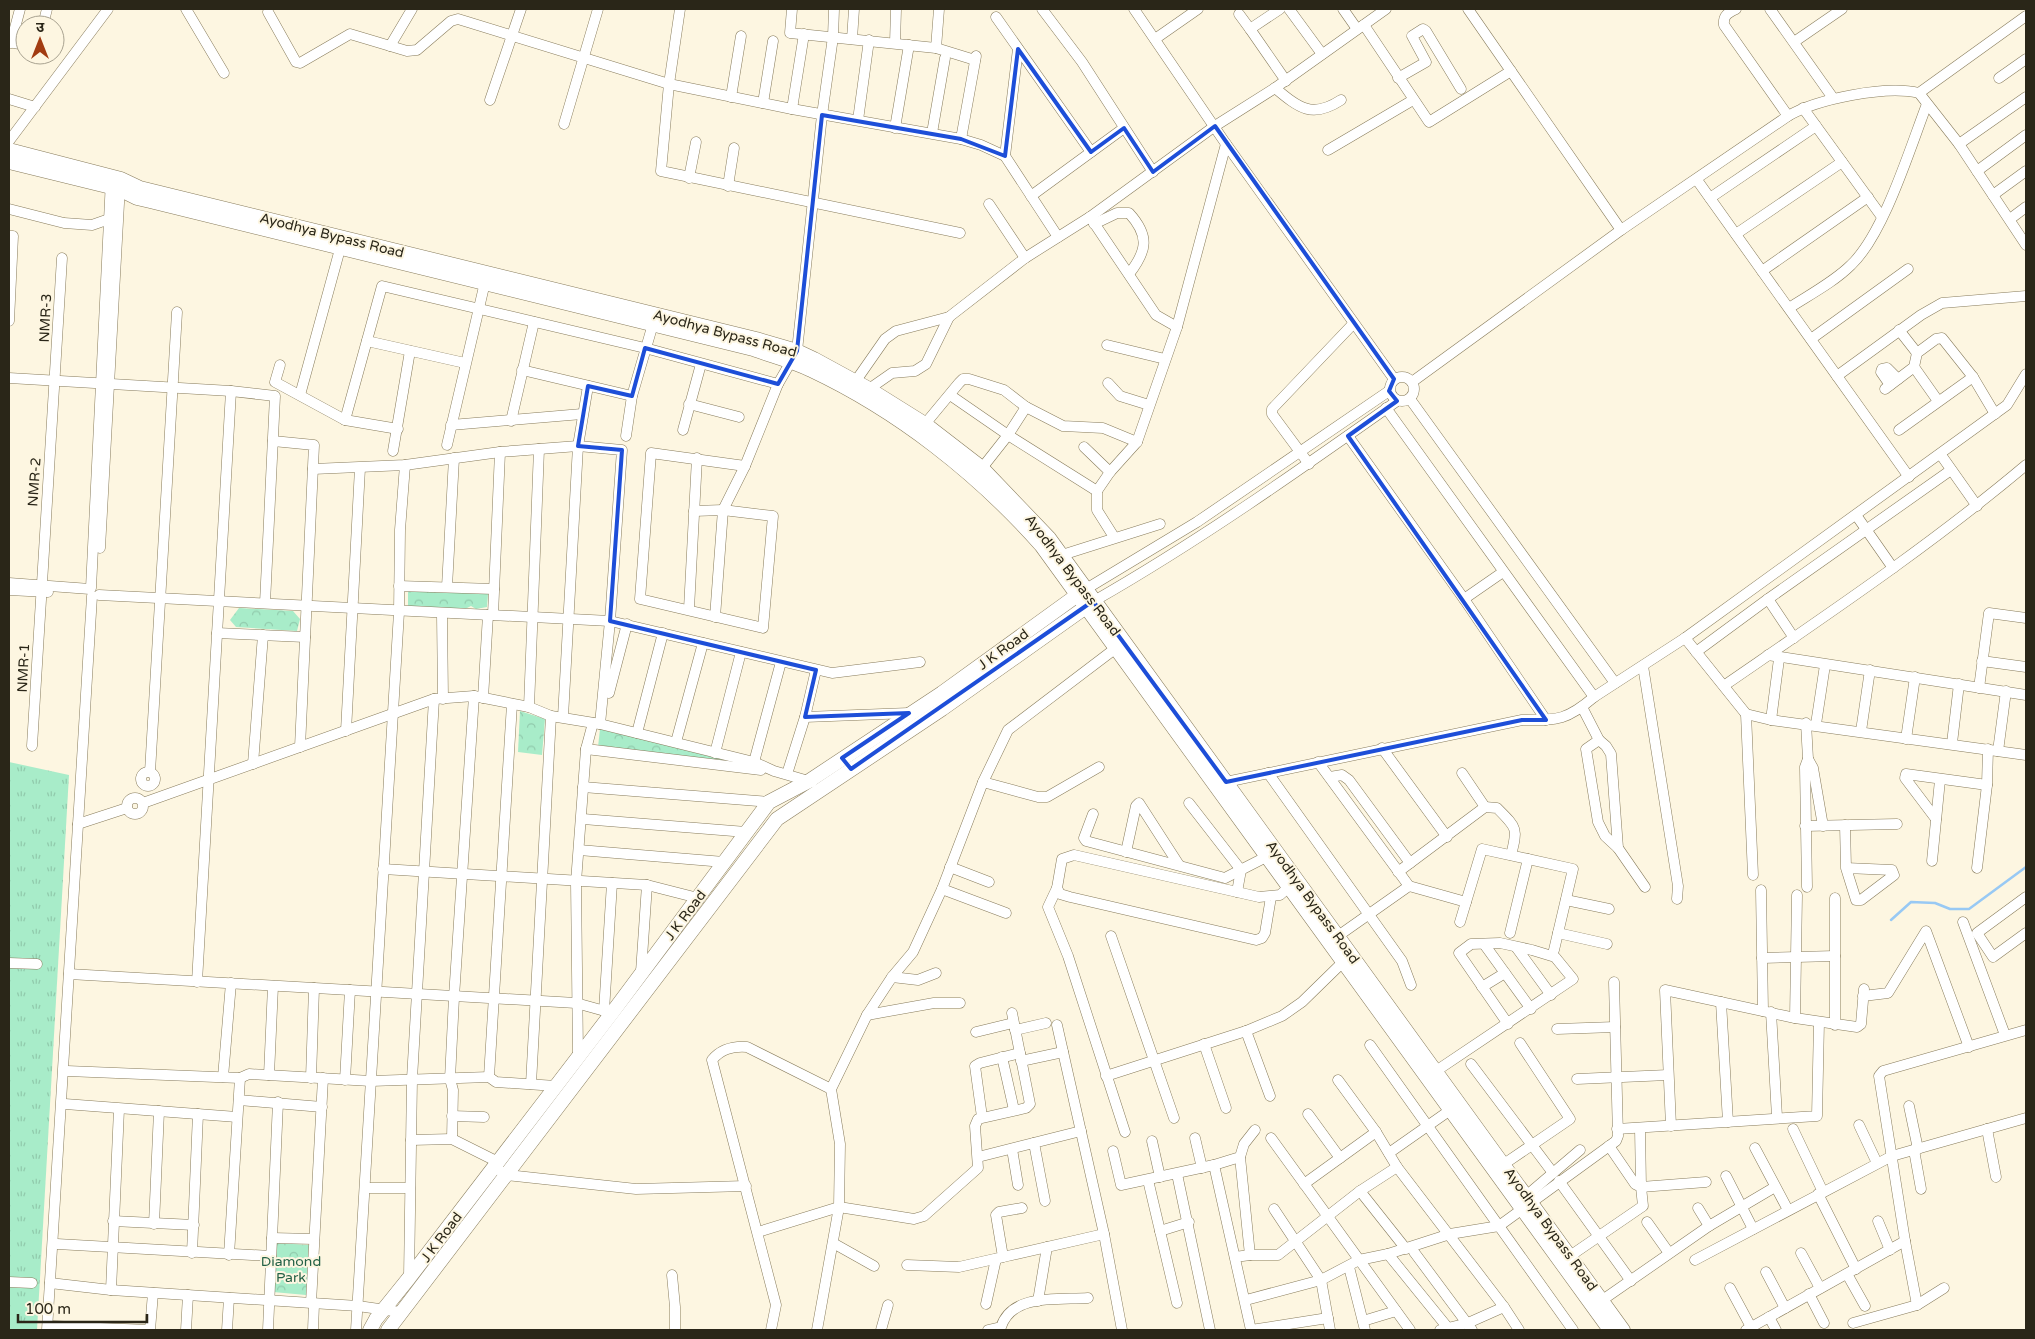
<svg xmlns="http://www.w3.org/2000/svg" width="2035" height="1339" font-family="'Varela Round','Noto Sans Devanagari',sans-serif">
	<style>
		.grass { fill: url(#grass-tufts) }
		.park { fill: url(#park-crowns) }
		.lines { fill: none; stroke-linecap: round; stroke-linejoin: round }
		.stream { stroke: #98c9f4; stroke-width: 2.5 }
		.minor-casing { stroke: #887c5c; stroke-width: 11 }
		.major-casing { stroke: #887c5c; stroke-width: 15 }
		.minor { stroke: #fff; stroke-width: 10 }
		.major { stroke: #fff; stroke-width: 14 }
		.marked { fill: none; stroke: #1d4ed8; stroke-width: 4; stroke-linejoin: round }
		.labels { text-anchor: middle; stroke-width: 4; stroke-linejoin: round; paint-order: stroke }
		.street-label { font-size: 14px; fill: #2a2618; stroke: #fdf6e1 }
		.park-label { font-size: 14px; fill: #236146; stroke: #fdf6e1 }
	</style>
	<defs>
		<pattern id="grass-tufts" width="24" height="20" patternUnits="userSpaceOnUse" patternTransform="scale(1.25)"><rect width="24" height="20" fill="#a8ecc9"/><path d="M3 7l-1-3M5 7V3M7 7l1-3M15 17l-1-3M17 17v-4M19 17l1-3" fill="none" stroke="#91caac"/></pattern>
		<pattern id="park-crowns" width="20" height="18" patternUnits="userSpaceOnUse" patternTransform="scale(1.25)"><rect width="20" height="18" fill="#a8ecc9"/><path d="M2 6a3 3 0 1 1 6 0M12 15a3 3 0 1 1 6 0" fill="none" stroke="#91caac"/></pattern>
	</defs>
	<rect width="100%" height="100%" fill="#fdf6e1"/>
	<polygon class="grass" points="9,762 69,775 37,1330 9,1330"/>
	<g class="park">
		<polygon points="408,588 468,590 477,594 482,591 488,594 487,607 476,609 471,606 465,609 408,606"/>
		<polygon points="239,608 293,611 300,619 297,631 236,627 230,620"/>
		<polygon points="520,711 545,719 542,755 518,752"/>
		<polygon points="600,729 747,765 598,747"/>
		<polygon points="277,1243 309,1245 306,1295 273,1292"/>
	</g>
	<g class="lines">
		<polyline class="stream" points="1891,920 1911,902 1935,903 1950,909 1969,909 2026,867"/>
		<defs>
			<g id="minor">
				<polyline points="186,9 224,73"/>
				<polyline points="680,9 669,84 661,171 960,233"/>
				<polyline points="792,9 790,33 936,48 975,60"/>
				<polyline points="1042,9 1082,62 1153,172"/>
				<polyline points="1134,9 1226,144 1394,379"/>
				<polyline points="1280,9 1250,29 1286,81"/>
				<polyline points="1289,9 1322,54"/>
				<polyline points="1343,9 1357,29"/>
				<polyline points="1468,9 1621,230"/>
				<path d="M 1736,9 C 1728,13 1723,15 1724,25 L 1788,116"/>
				<polyline points="1770,9 1833,98"/>
				<polyline points="268,12 296,62 300,63 350,34 407,51 417,50 451,21 458,19 669,84 792,109 961,139 981,145 1005,156 1058,237"/>
				<polyline points="1239,14 1250,29"/>
				<polyline points="996,17 1091,152"/>
				<polyline points="43,25 47,9"/>
				<polyline points="1364,25 1429,122 1511,71"/>
				<polyline points="852,39 854,9"/>
				<polyline points="1155,39 1198,9"/>
				<polyline points="9,42 25,45"/>
				<polyline points="1794,42 1842,9"/>
				<polyline points="11,43 20,9"/>
				<polyline points="895,43 896,9"/>
				<polyline points="390,46 412,9"/>
				<polyline points="936,48 939,9"/>
				<polyline points="1398,78 1426,62 1412,36 1423,29 1426,31 1461,89"/>
				<polyline points="1999,78 2026,59"/>
				<path d="M 1275,88 C 1299,108 1312,119 1341,100"/>
				<polyline points="1919,93 2026,16"/>
				<polyline points="731,97 741,36"/>
				<polyline points="9,99 35,107"/>
				<polyline points="490,100 521,9"/>
				<polyline points="763,103 773,41"/>
				<polyline points="1803,108 1882,217"/>
				<polyline points="792,109 804,34"/>
				<polyline points="858,120 869,40"/>
				<polyline points="564,124 598,9"/>
				<polyline points="895,128 909,45"/>
				<polyline points="932,133 945,58"/>
				<polyline points="961,139 976,56"/>
				<polyline points="9,141 108,9"/>
				<polyline points="1959,144 2026,97"/>
				<polyline points="1328,150 1413,100"/>
				<polyline points="1005,156 1018,49"/>
				<polyline points="1977,171 2026,135"/>
				<polyline points="689,178 696,142"/>
				<polyline points="1697,180 1909,477"/>
				<polyline points="728,186 734,148"/>
				<polyline points="1993,195 2026,171"/>
				<polyline points="1031,196 1124,128"/>
				<polyline points="1710,198 1816,126"/>
				<polyline points="989,204 1025,258"/>
				<polyline points="9,209 64,223 92,225 112,218"/>
				<polyline points="1090,217 1156,315 1177,327"/>
				<polyline points="2010,219 2026,207"/>
				<path d="M 1094,224 L 1117,213 L 1129,213 C 1150,236 1147,251 1129,274"/>
				<polyline points="1736,234 1842,162"/>
				<polyline points="9,236 13,236 9,321"/>
				<polyline points="1762,271 1868,197"/>
				<path d="M 1789,308 C 1809,295 1834,282 1851,265 C 1884,234 1910,148 1927,104"/>
				<polyline points="1899,330 1917,353"/>
				<polyline points="1811,339 1908,269"/>
				<polyline points="367,341 465,363"/>
				<polyline points="1107,345 1165,359"/>
				<polyline points="280,365 275,382 345,420 398,429"/>
				<polyline points="1914,367 1938,401"/>
				<polyline points="522,370 632,396"/>
				<polyline points="1837,376 1921,315 1942,303 2026,296"/>
				<circle cx="1402" cy="389" r="12"/>
				<polyline points="9,378 231,391 275,396 265,603"/>
				<polyline points="855,382 885,339 896,331 949,317 1025,258 1090,217 1215,126 1275,88 1386,9"/>
				<path d="M 1412,382 L 1621,230 L 1788,116 C 1817,99 1886,85 1919,93 L 1959,144 L 2026,245"/>
				<polyline points="1108,383 1120,396 1149,405"/>
				<polyline points="1890,385 1881,372 1882,369 1887,368 1898,379"/>
				<polyline points="869,389 892,373 915,371 926,364 949,317"/>
				<polyline points="1885,389 1914,367 1917,353 1936,339 1942,338 1973,377 1995,414"/>
				<polyline points="300,395 340,249"/>
				<polyline points="950,395 1008,435 1097,491"/>
				<polyline points="1410,399 1615,683"/>
				<polyline points="689,404 739,417"/>
				<polyline points="1386,408 1594,697"/>
				<polyline points="345,420 382,286 645,348 778,384"/>
				<polyline points="511,421 534,322"/>
				<polyline points="925,424 959,383 963,379 969,379 1004,390 1026,407 1063,426 1103,428 1137,442"/>
				<polyline points="451,425 582,414"/>
				<polyline points="683,430 701,364"/>
				<polyline points="1899,430 1973,377"/>
				<polyline points="626,436 632,396 653,324"/>
				<polyline points="1348,436 1464,599 1546,720"/>
				<polyline points="273,441 314,445 300,747"/>
				<polyline points="447,445 486,278"/>
				<polyline points="1084,447 1110,472"/>
				<polyline points="393,451 410,351"/>
				<polyline points="1941,455 1977,506"/>
				<polyline points="1309,464 1272,414 1272,409 1353,324"/>
				<polyline points="982,468 1008,435 1026,407"/>
				<polyline points="313,469 405,465 500,452 578,446 622,450 610,621 600,724"/>
				<polyline points="694,511 723,510 773,516 763,628 640,599 651,453 745,466"/>
				<polyline points="1856,515 1893,568"/>
				<polyline points="1114,537 1097,510 1097,491 1110,472 1137,442 1177,327 1226,144"/>
				<polyline points="100,548 120,185"/>
				<polyline points="1062,555 1160,524"/>
				<polyline points="9,583 90,589"/>
				<polyline points="399,586 494,589"/>
				<polyline points="447,587 454,458"/>
				<polyline points="91,588 111,180"/>
				<polyline points="1086,589 1197,522 1389,391"/>
				<polyline points="9,590 48,592"/>
				<polyline points="99,595 610,621 832,673 920,662"/>
				<polyline points="1464,599 1503,572"/>
				<polyline points="1768,599 1794,638"/>
				<path d="M 1094,601 C 1199,541 1298,471 1397,401"/>
				<polyline points="689,609 697,458"/>
				<polyline points="442,614 443,699"/>
				<polyline points="493,615 500,452"/>
				<polyline points="715,617 723,510 745,466 778,384 797,351 822,115 833,37 834,9"/>
				<polyline points="217,633 305,637"/>
				<polyline points="1685,638 1746,714 1771,720 2026,755"/>
				<polyline points="1696,652 1768,599 1951,470"/>
				<polyline points="1768,655 2026,695"/>
				<polyline points="1982,661 2026,667"/>
				<polyline points="1643,666 1678,886 1677,899"/>
				<path d="M 1725,685 C 1828,614 1931,545 2026,465"/>
				<polyline points="1979,688 1989,613 2026,618"/>
				<polyline points="609,693 627,624"/>
				<polyline points="483,698 488,615"/>
				<polyline points="529,707 539,449"/>
				<polyline points="1582,707 1599,740 1606,746 1611,754 1618,848 1645,887"/>
				<polyline points="1746,714 1753,875"/>
				<polyline points="563,717 578,446 588,386"/>
				<polyline points="805,717 909,713"/>
				<polyline points="1771,720 1779,659"/>
				<polyline points="1806,723 1808,759 1805,767 1807,887"/>
				<polyline points="1816,724 1825,665"/>
				<polyline points="346,731 360,468"/>
				<polyline points="1861,731 1870,670"/>
				<polyline points="637,733 663,633"/>
				<polyline points="1906,739 1915,677"/>
				<polyline points="1599,740 1586,749 1598,822 1605,836 1618,848"/>
				<polyline points="676,742 703,643"/>
				<polyline points="1952,743 1959,684"/>
				<polyline points="32,746 62,258"/>
				<polyline points="1382,748 1447,837"/>
				<polyline points="586,749 761,770"/>
				<polyline points="1998,751 2006,691"/>
				<polyline points="715,753 741,652"/>
				<polyline points="1808,759 1813,768 1823,826"/>
				<polyline points="754,762 781,662"/>
				<polyline points="1318,762 1409,886 1466,902"/>
				<polyline points="253,764 263,635"/>
				<circle cx="148" cy="779" r="7"/>
				<polyline points="150,772 177,312"/>
				<polyline points="1268,773 1402,961 1411,985"/>
				<polyline points="1462,773 1485,807"/>
				<polyline points="787,774 805,717 816,670"/>
				<polyline points="1330,777 1342,775 1349,780 1410,863"/>
				<polyline points="983,782 1038,797 1047,797 1099,767"/>
				<path d="M 1221,783 L 1522,720 C 1557,720 1566,721 1594,697 L 1685,638 L 2007,405 L 2026,374"/>
				<polyline points="583,787 769,802"/>
				<circle cx="135" cy="806" r="8"/>
				<polyline points="143,803 434,699 474,696 529,707 551,716 600,724 754,762 774,771 812,782"/>
				<polyline points="1189,803 1241,870 1237,892"/>
				<polyline points="1093,814 1084,838 1086,841 1225,878 1266,857"/>
				<polyline points="583,819 746,832"/>
				<polyline points="1936,819 1905,778 1906,774 1987,785"/>
				<polyline points="78,824 127,808"/>
				<polyline points="1845,825 1846,868 1856,900 1861,900 1894,875 1892,870 1846,868"/>
				<polyline points="1805,826 1897,824"/>
				<polyline points="579,850 724,862"/>
				<polyline points="1126,852 1136,806 1139,803 1179,865"/>
				<polyline points="1932,861 1940,780"/>
				<polyline points="950,867 989,882"/>
				<polyline points="1977,868 1987,785 1988,749"/>
				<polyline points="383,869 647,885 698,898"/>
				<path d="M 1398,872 L 1485,807 L 1497,808 C 1517,828 1518,828 1511,855"/>
				<polyline points="1057,888 1048,907 1068,956 1125,1132"/>
				<polyline points="942,889 1006,913"/>
				<polyline points="1761,890 1763,1011"/>
				<polyline points="1271,897 1265,933 1262,938 1256,940 1070,897 1060,894 1057,888 1062,859 1074,855 1259,897 1280,895 1289,887"/>
				<polyline points="2026,897 1977,933 1993,957 2026,933"/>
				<polyline points="1835,898 1835,1025"/>
				<polyline points="1566,900 1609,909"/>
				<polyline points="1460,922 1482,849 1573,869 1554,950"/>
				<polyline points="1963,922 2005,1035"/>
				<polyline points="1510,933 1528,859"/>
				<polyline points="1558,933 1607,944"/>
				<polyline points="1111,936 1174,1118"/>
				<polyline points="1338,936 1409,886"/>
				<polyline points="1484,944 1531,1009"/>
				<polyline points="1516,947 1551,995"/>
				<polyline points="1762,958 1835,956"/>
				<polyline points="9,963 37,964"/>
				<polyline points="641,972 647,885"/>
				<polyline points="69,974 576,1003 612,1013"/>
				<polyline points="892,977 918,980 936,973"/>
				<polyline points="197,982 231,391"/>
				<polyline points="1482,987 1505,973"/>
				<polyline points="1863,996 1888,993 1926,931 1969,1047"/>
				<polyline points="1721,1002 1728,1122"/>
				<polyline points="604,1011 612,883"/>
				<polyline points="1771,1012 1777,1117"/>
				<polyline points="867,1015 934,1003 960,1003"/>
				<polyline points="1795,1018 1797,895"/>
				<polyline points="1057,1025 1104,1234 1122,1330"/>
				<polyline points="1557,1029 1615,1027"/>
				<polyline points="1015,1030 1046,1023"/>
				<polyline points="1246,1031 1270,1096"/>
				<polyline points="976,1032 1013,1023"/>
				<polyline points="1204,1044 1226,1108"/>
				<polyline points="1370,1045 1573,1330"/>
				<polyline points="578,1055 576,882 586,749 593,723"/>
				<polyline points="1002,1057 1014,1110"/>
				<polyline points="1021,1061 1063,1052"/>
				<polyline points="1471,1064 1553,1173"/>
				<polyline points="67,1071 240,1078 249,1074 371,1081 489,1077 496,1082 556,1086"/>
				<polyline points="1436,1071 1573,979 1555,957 1532,950 1500,943 1471,944 1459,953 1508,1024"/>
				<polyline points="269,1075 273,986"/>
				<polyline points="1106,1076 1246,1031 1282,1016 1302,1002 1343,962"/>
				<polyline points="223,1077 231,983"/>
				<polyline points="489,1077 512,704"/>
				<polyline points="311,1078 314,988"/>
				<polyline points="1577,1079 1668,1075"/>
				<polyline points="345,1080 350,990"/>
				<polyline points="1338,1080 1376,1132 1397,1167 1504,1307 1519,1330"/>
				<polyline points="531,1084 551,716"/>
				<polyline points="239,1100 322,1107"/>
				<polyline points="65,1104 237,1117"/>
				<polyline points="1909,1106 1918,1149"/>
				<polyline points="1308,1114 1340,1158"/>
				<polyline points="452,1116 484,1117"/>
				<polyline points="982,1117 975,1066 980,1063 1020,1053"/>
				<polyline points="1859,1125 1877,1163"/>
				<polyline points="1671,1126 1665,990 1795,1018 1857,1027 1861,1024 1864,989"/>
				<polyline points="1640,1128 1641,1187 1706,1182"/>
				<polyline points="1617,1129 1817,1116 1819,1022"/>
				<polyline points="1793,1129 1823,1192"/>
				<polyline points="1987,1129 1996,1177"/>
				<polyline points="1195,1138 1202,1168"/>
				<polyline points="1271,1138 1410,1330"/>
				<polyline points="452,1139 453,1090 450,1079 454,997 474,696"/>
				<polyline points="411,1140 452,1139 498,1162"/>
				<polyline points="1152,1141 1160,1177"/>
				<polyline points="1034,1143 1045,1201"/>
				<polyline points="1755,1148 1788,1210"/>
				<polyline points="1012,1149 1018,1185"/>
				<polyline points="1914,1150 1921,1189"/>
				<polyline points="1113,1151 1121,1185 1214,1165 1240,1157 1244,1144 1255,1130"/>
				<polyline points="1389,1153 1456,1106"/>
				<polyline points="978,1157 1081,1131"/>
				<polyline points="1240,1157 1250,1255"/>
				<polyline points="1504,1164 1570,1119 1520,1043"/>
				<polyline points="1214,1165 1251,1330"/>
				<polyline points="494,1167 507,1175 636,1189 746,1186"/>
				<polyline points="1177,1174 1210,1330"/>
				<polyline points="1726,1176 1753,1229"/>
				<polyline points="1148,1180 1177,1303"/>
				<polyline points="1559,1181 1631,1281"/>
				<polyline points="1304,1184 1376,1132"/>
				<polyline points="365,1188 410,1188"/>
				<polyline points="1360,1191 1406,1249"/>
				<polyline points="1818,1194 1856,1269"/>
				<polyline points="1526,1196 1580,1150"/>
				<polyline points="1698,1208 1709,1226"/>
				<polyline points="1274,1209 1321,1280 1330,1330"/>
				<polyline points="113,1221 194,1225"/>
				<polyline points="1878,1221 1890,1250"/>
				<polyline points="1647,1222 1669,1253"/>
				<polyline points="154,1224 159,1111"/>
				<polyline points="1160,1231 1189,1222"/>
				<polyline points="758,1232 839,1207 914,1219 924,1216 978,1168 975,1126 978,1119 1026,1108 1030,1104 1012,1013"/>
				<polyline points="272,1238 314,1239"/>
				<polyline points="833,1243 874,1266"/>
				<polyline points="57,1244 271,1256"/>
				<polyline points="1414,1252 1472,1330"/>
				<polyline points="192,1253 198,1114"/>
				<polyline points="1801,1253 1820,1288"/>
				<polyline points="1388,1254 1448,1328"/>
				<polyline points="229,1255 240,1078"/>
				<polyline points="1570,1256 1643,1206 1641,1187 1635,1184 1609,1146"/>
				<polyline points="1003,1257 1104,1234"/>
				<polyline points="1235,1257 1250,1255 1278,1255 1360,1191 1397,1167"/>
				<polyline points="1695,1260 1892,1156 2026,1118"/>
				<polyline points="907,1265 959,1267 1003,1257 996,1215 999,1212 1022,1208"/>
				<polyline points="1349,1267 1365,1330"/>
				<polyline points="1766,1272 1785,1308"/>
				<polyline points="1847,1274 1865,1306"/>
				<polyline points="672,1275 675,1307 675,1330"/>
				<polyline points="409,1278 412,1079 434,699"/>
				<polyline points="9,1282 32,1283"/>
				<polyline points="50,1283 111,1290 358,1306 400,1312"/>
				<polyline points="1730,1288 1751,1327"/>
				<polyline points="111,1290 119,1109"/>
				<polyline points="1809,1294 1824,1323"/>
				<polyline points="1246,1300 1321,1280 1359,1260 1388,1254 1450,1234 1499,1226 1616,1141 1618,1136 1614,982"/>
				<polyline points="1038,1301 1047,1247"/>
				<polyline points="1601,1301 1709,1226 1775,1187"/>
				<polyline points="311,1303 323,1078"/>
				<polyline points="986,1304 996,1259"/>
				<polyline points="1917,1305 1905,1241 1879,1076 1883,1071 2026,1030"/>
				<polyline points="1769,1317 1776,1330"/>
				<polyline points="1363,1321 1396,1311"/>
				<polyline points="1853,1323 1917,1305 1944,1288"/>
				<polyline points="52,1326 148,1330"/>
				<polyline points="47,1330 92,596"/>
				<polyline points="150,1330 153,1293"/>
				<polyline points="186,1330 188,1295"/>
				<polyline points="227,1330 229,1298"/>
				<polyline points="268,1330 278,1102"/>
				<polyline points="313,1330 314,1304"/>
				<polyline points="356,1330 399,612 400,530 405,465"/>
				<path d="M 771,1330 L 776,1305 L 712,1060 C 721,1049 732,1046 747,1047 L 831,1089"/>
				<polyline points="817,1330 839,1207 840,1144 831,1089 867,1015 892,977 913,952 942,889 983,782 1008,730 1116,648"/>
				<polyline points="881,1330 888,1305"/>
				<path d="M 988,1330 L 1001,1327 C 1012,1293 1059,1300 1088,1298"/>
				<polyline points="1251,1330 1328,1318"/>
				<polyline points="1440,1330 1468,1323 1504,1307"/>
				<polyline points="1746,1330 1905,1241"/>
			</g>
			<g id="major">
				<polyline points="9,150 121,179 140,188 756,339 797,351 814,359 869,389 925,424 982,468 1049,538 1623,1330"/>
				<path d="M 9,162 L 119,189 L 137,198 L 150,201 L 753,349 C 772,356 793,361 811,370 C 898,411 977,473 1041,545 L 1610,1330"/>
				<polyline points="370,1330 376,1319 409,1278 612,1013 769,802 809,781 942,693 1083,591"/>
				<polyline points="388,1330 777,819 942,709 1093,602"/>
			</g>
		</defs>
		<use href="#minor" class="minor-casing"/>
		<use href="#major" class="major-casing"/>
		<use href="#minor" class="minor"/>
		<use href="#major" class="major"/>
	</g>
	<path class="marked" d="M 1018,49 L 1091,152 L 1124,128 L 1153,172 L 1215,126 L 1394,379 L 1389,391 L 1397,401 L 1348,436 L 1546,720 L 1522,720 L 1226,782 L 1093,601 L 851,769 L 842,758 L 909,713 L 805,717 L 816,670 L 610,621 L 622,450 L 578,446 L 588,386 L 632,396 L 645,348 L 778,384 L 797,351 L 822,115 L 961,139 L 1005,156 Z"/>
	<g class="labels">
		<g class="street-label">
			<text transform="translate(332 235) rotate(14)" y="5">Ayodhya Bypass Road</text>
			<text transform="translate(45 318) rotate(-87)" y="5">NMR-3</text>
			<text transform="translate(725 333) rotate(15)" y="5">Ayodhya Bypass Road</text>
			<text transform="translate(34 482) rotate(-86)" y="5">NMR-2</text>
			<text transform="translate(1073 575) rotate(53)" y="5">Ayodhya Bypass Road</text>
			<text transform="translate(1003 649) rotate(-36)" y="5">J K Road</text>
			<text transform="translate(23 668) rotate(-87)" y="5">NMR-1</text>
			<text transform="translate(1313 902) rotate(54)" y="5">Ayodhya Bypass Road</text>
			<text transform="translate(685 915) rotate(-53)" y="5">J K Road</text>
			<text transform="translate(1551 1229) rotate(54)" y="5">Ayodhya Bypass Road</text>
			<text transform="translate(441 1237) rotate(-53)" y="5">J K Road</text>
		</g>
		<g class="park-label">
			<text x="291" y="1266">Diamond<tspan x="291" dy="16">Park</tspan></text>
		</g>
	</g>
	<rect width="2035" height="1339" fill="none" stroke="#2a2618" stroke-width="20"/>
	<g transform="translate(40 40)"><circle r="24" fill="#fdf6e1" stroke="#a9a391"/>
	<path d="M0-4L9 19L0 12L-9 19Z" fill="#a23c12"/>
	<text y="-8" font-size="14" font-weight="bold" text-anchor="middle" fill="#2a2618">उ</text>
	</g>
	<path d="M18 1314v8h129v-8" fill="none" stroke="#2a2618" stroke-width="2.5"/>
	<text x="25" y="1314" font-size="15" fill="#2a2618" stroke="#fdf6e1" stroke-width="4" paint-order="stroke">100 m</text>
</svg>
